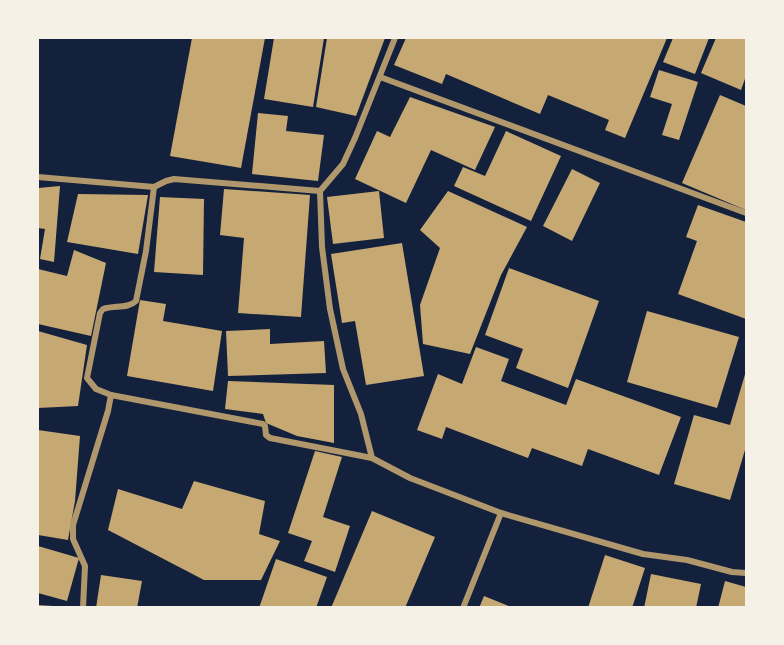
<svg xmlns="http://www.w3.org/2000/svg" width="784" height="645" font-family="Quicksand,sans-serif">
	<style>
		.building { fill: #c6a872 }
		.lines { fill: none; stroke-linecap: round; stroke-linejoin: round }
		.minor { stroke: #b1986c; stroke-width: 6 }
	</style>
	<rect width="100%" height="100%" fill="#14213d"/>
	<g class="building">
		<polygon points="192,38 265,38 241,168 170,156"/>
		<polygon points="274,38 324,38 313,107 264,99"/>
		<polygon points="327,38 385,38 356,116 316,107"/>
		<polygon points="406,38 667,38 625,138 605,130 609,120 548,95 540,114 446,74 442,84 394,65"/>
		<polygon points="673,38 709,38 695,74 663,62"/>
		<polygon points="716,38 746,38 746,76 741,90 701,73"/>
		<polygon points="659,70 698,82 679,140 662,135 672,104 650,97"/>
		<polygon points="720,95 746,106 746,210 682,183"/>
		<polygon points="410,97 495,127 475,170 431,150 406,203 355,179 377,131 390,137"/>
		<polygon points="258,113 288,116 286,131 324,135 318,181 252,174"/>
		<polygon points="506,131 561,156 531,221 454,186 463,167 485,176"/>
		<polygon points="572,169 600,183 572,241 543,226"/>
		<polygon points="60,186 54,262 40,259 45,229 38,228 38,188"/>
		<polygon points="224,189 310,195 301,317 238,313 244,238 220,235"/>
		<polygon points="379,191 384,238 333,244 327,197"/>
		<polygon points="448,191 527,227 501,275 470,354 423,344 420,305 440,248 420,230"/>
		<polygon points="78,194 148,195 138,254 67,242"/>
		<polygon points="160,197 204,199 203,275 154,272"/>
		<polygon points="698,205 746,222 746,319 678,294 697,241 686,237"/>
		<polygon points="402,243 424,376 366,385 355,321 342,323 331,254"/>
		<polygon points="74,250 106,263 91,336 38,324 38,269 67,276"/>
		<polygon points="509,268 599,301 568,388 516,368 523,349 485,335"/>
		<polygon points="140,300 166,304 163,321 222,331 213,391 127,376"/>
		<polygon points="647,311 739,337 717,408 627,382"/>
		<polygon points="270,329 270,344 324,341 326,373 228,376 226,331"/>
		<polygon points="38,331 87,345 78,406 38,408"/>
		<polygon points="476,347 509,359 501,381 566,405 576,379 681,417 659,475 588,449 582,466 532,448 528,458 446,427 442,439 417,430 438,374 462,384"/>
		<polygon points="746,371 746,451 745,450 730,500 674,484 694,415 730,425"/>
		<polygon points="228,381 334,385 334,443 297,436 266,423 263,414 225,409"/>
		<polygon points="38,430 80,436 75,501 68,540 38,535"/>
		<polygon points="315,451 342,457 323,517 350,526 335,572 304,561 312,541 288,533"/>
		<polygon points="194,481 265,501 259,534 280,541 261,580 204,580 108,530 118,489 182,509"/>
		<polygon points="372,511 435,537 405,608 331,608"/>
		<polygon points="38,546 79,558 67,601 38,593"/>
		<polygon points="605,555 645,568 632,608 588,608"/>
		<polygon points="276,559 327,577 316,608 259,608"/>
		<polygon points="651,574 701,584 696,608 644,608"/>
		<polygon points="101,575 142,581 137,608 96,608"/>
		<polygon points="725,581 746,587 746,608 718,608"/>
		<polygon points="484,596 511,607 511,608 479,608"/>
		<polygon points="38,605 53,606 52,608 38,608"/>
	</g>
	<g class="lines">
		<g class="minor">
			<polyline points="395,38 355,138 343,164 320,191 322,247 330,309 343,369 361,414 372,458 410,478 501,513 643,554 687,560 732,572 746,573"/>
			<polyline points="380,77 746,213"/>
			<polyline points="38,177 154,187 166,181 174,179 320,191"/>
			<polyline points="111,395 263,424 265,426 266,435 270,438 372,458"/>
			<path d="M 83,608 L 85,566 L 73,539 L 73,525 L 108,411 L 111,395 L 96,389 L 87,378 L 100,313 L 103,309 C 114,305 128,309 136,301 L 146,251 L 154,187"/>
			<polyline points="463,608 501,513"/>
		</g>
	</g>
	<rect width="784" height="645" fill="none" stroke="#f6f1e7" stroke-width="78"/>
</svg>
